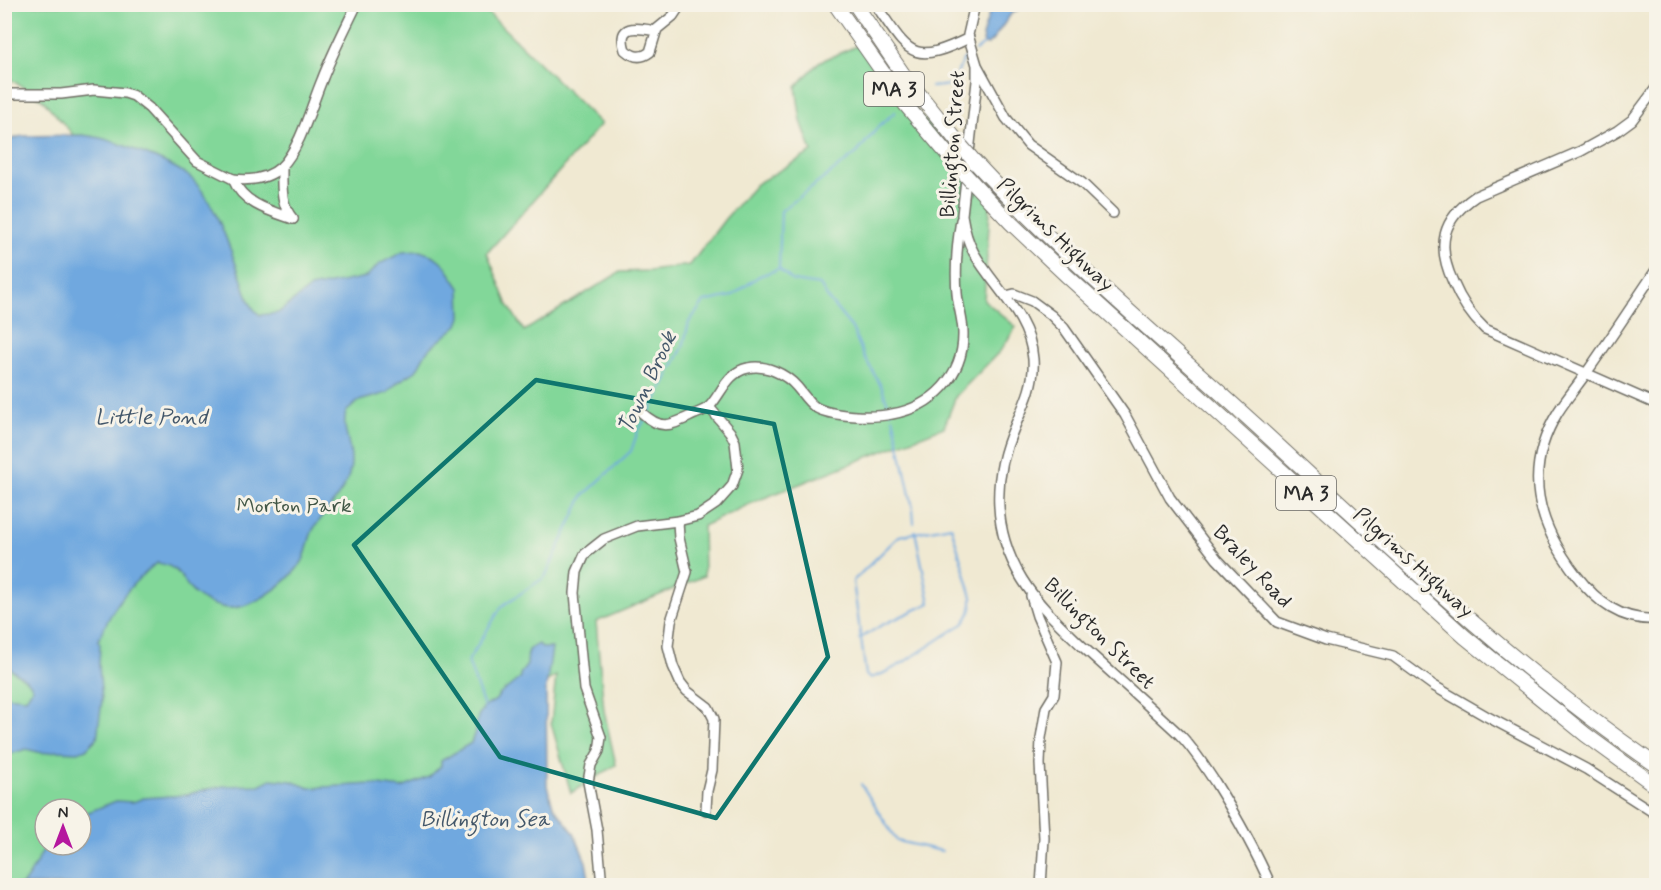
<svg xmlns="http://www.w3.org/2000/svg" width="1661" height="890" font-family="Mynerve,sans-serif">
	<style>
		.green { fill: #82d799; stroke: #568162; stroke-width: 1.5; fill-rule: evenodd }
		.water { fill: #6fa8df; stroke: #4d6a85; stroke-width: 1.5 }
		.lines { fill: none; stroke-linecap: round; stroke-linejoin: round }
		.stream { stroke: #6fa8df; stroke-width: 2 }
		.minor-casing { stroke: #706e65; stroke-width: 12 }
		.highway-casing { stroke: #706e65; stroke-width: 16 }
		.minor { stroke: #fff; stroke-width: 9 }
		.highway { stroke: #fff; stroke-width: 14 }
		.highway-bridge-casing { stroke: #706e65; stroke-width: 16; stroke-linecap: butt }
		.highway-bridge { stroke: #fff; stroke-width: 14 }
		.marked { fill: none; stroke: #0f766e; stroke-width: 4.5; stroke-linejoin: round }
		.labels { text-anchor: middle; stroke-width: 6; stroke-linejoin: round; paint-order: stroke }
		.shield { fill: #f7f3e8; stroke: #686764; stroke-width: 1.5 }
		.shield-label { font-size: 20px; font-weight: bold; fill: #2b2b2b }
		.street-label { font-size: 21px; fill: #2b2b2b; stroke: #f7f3e8 }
		.park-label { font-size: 21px; fill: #415646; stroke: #f7f3e8 }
		.water-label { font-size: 22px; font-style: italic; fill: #43576a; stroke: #f7f3e8 }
	</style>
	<rect width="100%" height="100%" fill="#f7f3e8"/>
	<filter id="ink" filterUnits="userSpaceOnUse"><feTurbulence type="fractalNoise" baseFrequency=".0167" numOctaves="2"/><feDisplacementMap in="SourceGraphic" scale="12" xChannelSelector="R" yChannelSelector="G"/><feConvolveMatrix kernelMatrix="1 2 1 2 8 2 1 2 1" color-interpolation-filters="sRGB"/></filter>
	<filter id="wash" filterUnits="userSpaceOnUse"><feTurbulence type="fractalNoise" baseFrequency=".008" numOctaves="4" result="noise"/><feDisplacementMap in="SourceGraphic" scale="24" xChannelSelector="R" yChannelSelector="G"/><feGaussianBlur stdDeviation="1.35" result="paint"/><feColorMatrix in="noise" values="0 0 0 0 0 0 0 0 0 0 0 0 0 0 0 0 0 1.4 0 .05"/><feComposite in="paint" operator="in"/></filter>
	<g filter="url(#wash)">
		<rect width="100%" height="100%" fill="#f0e9d2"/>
		<path class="green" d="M 5,5 L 480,5 L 601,124 L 487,253 L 508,305 L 524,331 L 620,272 L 650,271 L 690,265 L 725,219 L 756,184 L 812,152 L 801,121 L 796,87 L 819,62 L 859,45 L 991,196 L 984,300 L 1016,327 L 1001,350 L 956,396 L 944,427 L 754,502 L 703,526 L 704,576 L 596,622 L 604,711 L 616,765 L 571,793 L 551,723 L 556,676 L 525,693 L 500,719 L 427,782 L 391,790 L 59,885 L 5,885 L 4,245 L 75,137 L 42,99 L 5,76 ZM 45,809 L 81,809 L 81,845 L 45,845 Z"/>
		<g class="water">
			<polygon points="992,5 1025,5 1011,14 992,41 987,45 984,44 982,36"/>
			<path d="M 82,135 C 103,137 121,144 140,152 C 156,158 172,165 186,174 C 213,194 228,244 240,275 C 246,289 247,306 260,315 L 278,313 L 310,288 L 366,277 L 379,264 L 403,252 L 420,251 L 434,256 L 443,263 L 460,288 L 461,317 L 458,325 L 427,351 L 416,371 L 398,382 L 387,393 L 359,401 L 346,412 C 341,429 352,445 351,462 C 351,487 327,509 314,528 C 308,538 308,552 302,562 C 288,583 248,614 222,607 C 213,605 204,602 197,596 C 180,583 183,566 157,563 C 151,566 148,571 143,575 C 122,593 109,615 98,641 L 100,644 L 99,665 L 102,700 L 97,738 L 86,749 L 78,752 L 57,751 L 42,753 L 26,749 L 5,756 L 5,696 L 26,698 L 33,688 C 27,676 13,675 5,663 L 6,620 L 4,606 L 5,141 L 22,136 Z"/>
			<path d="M 538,644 L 543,648 L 552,648 L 546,688 L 547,786 L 553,806 L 574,833 L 586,862 L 590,885 L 22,885 C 32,874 38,859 46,845 L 81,845 L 81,815 L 116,801 L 133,802 L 144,798 L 186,795 L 203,790 L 224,786 L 259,785 L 271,779 L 291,781 L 309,788 L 371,784 L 402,788 L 429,777 L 441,766 L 441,761 L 471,743 L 476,729 L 478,716 L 484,707 L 496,700 L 499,695 L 520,678 L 520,674 L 527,665 L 528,650 Z"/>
		</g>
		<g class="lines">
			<g class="stream">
				<polyline points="975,51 984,44"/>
				<polyline points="931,87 952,85 963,60 970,54"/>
				<polyline points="779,269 793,281 820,285 829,300 852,328 863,354 882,388 891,412"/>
				<polyline points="649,413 683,347 689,322 704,302 732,296 759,276 779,269 781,211 857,153 878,127 895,112"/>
				<polyline points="893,417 913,508 914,523"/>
				<path d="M 951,526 L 972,597 C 973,607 970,616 963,624 C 940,637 891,675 869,678 L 866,675 L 853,581 L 899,536 Z"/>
				<polyline points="859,639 882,625 930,603 915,531"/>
				<polyline points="484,707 468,661 502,606 545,577 583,496 631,451 638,431 646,418"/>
				<polyline points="861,784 897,841 942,851"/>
			</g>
		</g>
	</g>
	<g filter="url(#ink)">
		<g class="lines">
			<defs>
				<g id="minor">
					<path d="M 875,4 C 909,52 910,67 969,38"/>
					<path d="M 975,4 L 968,35 L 977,65 L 977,81 L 962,215 C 964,228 967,241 974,253 C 994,288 1030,316 1033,359 C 1035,384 1024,405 1014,428 C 992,478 993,532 1022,579 C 1038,605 1061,626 1082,646 C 1115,676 1148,705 1180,735 C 1194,749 1204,766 1215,782 C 1236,816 1255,849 1271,886"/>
					<path d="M 656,31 C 639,28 616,22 625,50 C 633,57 641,59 650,52 L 657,29 L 673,16 L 681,4"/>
					<polyline points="978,67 1006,118 1028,145 1082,183 1113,213"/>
					<path d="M 1656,88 L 1632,120 L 1617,131 L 1581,151 L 1476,196 C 1442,219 1436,245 1453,282 C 1461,301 1470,315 1485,329 L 1656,404"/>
					<path d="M 4,94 L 61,94 L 94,90 L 125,93 L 134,96 L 149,108 L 197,161 L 233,179 C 243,204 270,211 293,219"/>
					<path d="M 282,166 C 282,185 280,205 293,219"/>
					<path d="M 233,179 C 250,181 268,179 281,167 C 301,147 311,106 322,80 C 332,54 345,29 357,4"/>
					<path d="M 1656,270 C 1633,304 1611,338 1587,372 C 1578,385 1567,398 1558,412 C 1522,471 1537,524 1577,576 C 1597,602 1621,621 1656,619"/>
					<polyline points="1006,296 1014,294 1032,301 1051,315 1064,328 1125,415 1170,498 1217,559 1277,622 1326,640 1393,656 1434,686 1486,716 1586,769 1656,814"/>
					<path d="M 642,413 C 663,432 671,425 695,414 C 700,412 706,410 710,406 C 722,392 728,372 748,368 C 765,364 786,374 797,387 C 803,394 808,402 815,407 C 832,417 873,418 892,414 C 932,407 964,376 963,333 C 963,320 958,306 957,293 C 955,268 957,244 961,220"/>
					<polyline points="678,521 679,538 687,572 671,621 668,646 673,666 680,682 687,691 708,707 714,719 712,770 707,791 706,810"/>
					<polyline points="1031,596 1037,616 1057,662 1054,695 1046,708 1041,738 1040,764 1044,838 1041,886"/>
					<polyline points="602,886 597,830 588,782 591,765 599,751 601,737 584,689 575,593 577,572 585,554 604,539 637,526 678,521 698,516 716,504 732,486 738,469 735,442 730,432 709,407"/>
				</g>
				<g id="highway">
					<polyline points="835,4 905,104 959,168"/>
					<polyline points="855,4 903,74 961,146"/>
					<path d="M 974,161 C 1062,256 1163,340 1258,427 C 1386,545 1513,667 1656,765"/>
					<polyline points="972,182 1011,223 1067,276 1465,637 1586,735 1656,786"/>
				</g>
			</defs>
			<use href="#minor" class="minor-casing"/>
			<use href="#highway" class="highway-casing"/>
			<use href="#minor" class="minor"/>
			<use href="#highway" class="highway"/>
			<defs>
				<g id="highway-bridge">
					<polyline points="961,146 974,161"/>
					<polyline points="959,168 972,182"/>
				</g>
			</defs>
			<use href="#highway-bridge" class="highway-bridge-casing"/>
			<use href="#highway-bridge" class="highway-bridge"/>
		</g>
	</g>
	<path class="marked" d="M 536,380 L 774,424 L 828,657 L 716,818 L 500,757 L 354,545 Z"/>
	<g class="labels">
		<g class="shield">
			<rect x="864" y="72" width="60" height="34" rx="4.5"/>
			<rect x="1276" y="476" width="60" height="34" rx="4.5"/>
		</g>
		<g class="shield-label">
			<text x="894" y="96">MA 3</text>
			<text x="1306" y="500">MA 3</text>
		</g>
		<g class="street-label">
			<text transform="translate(952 144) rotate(-86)" y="7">Billington Street</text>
			<text transform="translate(1056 234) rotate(44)" y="7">Pilgrims Highway</text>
			<text transform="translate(1414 562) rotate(42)" y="7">Pilgrims Highway</text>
			<text transform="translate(1253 566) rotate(47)" y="7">Braley Road</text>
			<text transform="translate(1100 633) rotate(45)" y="7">Billington Street</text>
		</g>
		<g class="park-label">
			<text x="294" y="512">Morton Park</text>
		</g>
		<g class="water-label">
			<text transform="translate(646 382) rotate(-65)" y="8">Town Brook</text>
			<text x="151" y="424">Little Pond</text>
			<text x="485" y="826">Billington Sea</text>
		</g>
	</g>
	<rect width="1661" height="890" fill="none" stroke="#f7f3e8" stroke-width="24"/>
	<g transform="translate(63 827)"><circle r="28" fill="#f7f3e8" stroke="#a5a39c" stroke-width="1.5"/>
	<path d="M0-4.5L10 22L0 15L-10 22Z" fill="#b5179e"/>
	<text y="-9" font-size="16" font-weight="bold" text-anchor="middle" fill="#2b2b2b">N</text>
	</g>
</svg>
